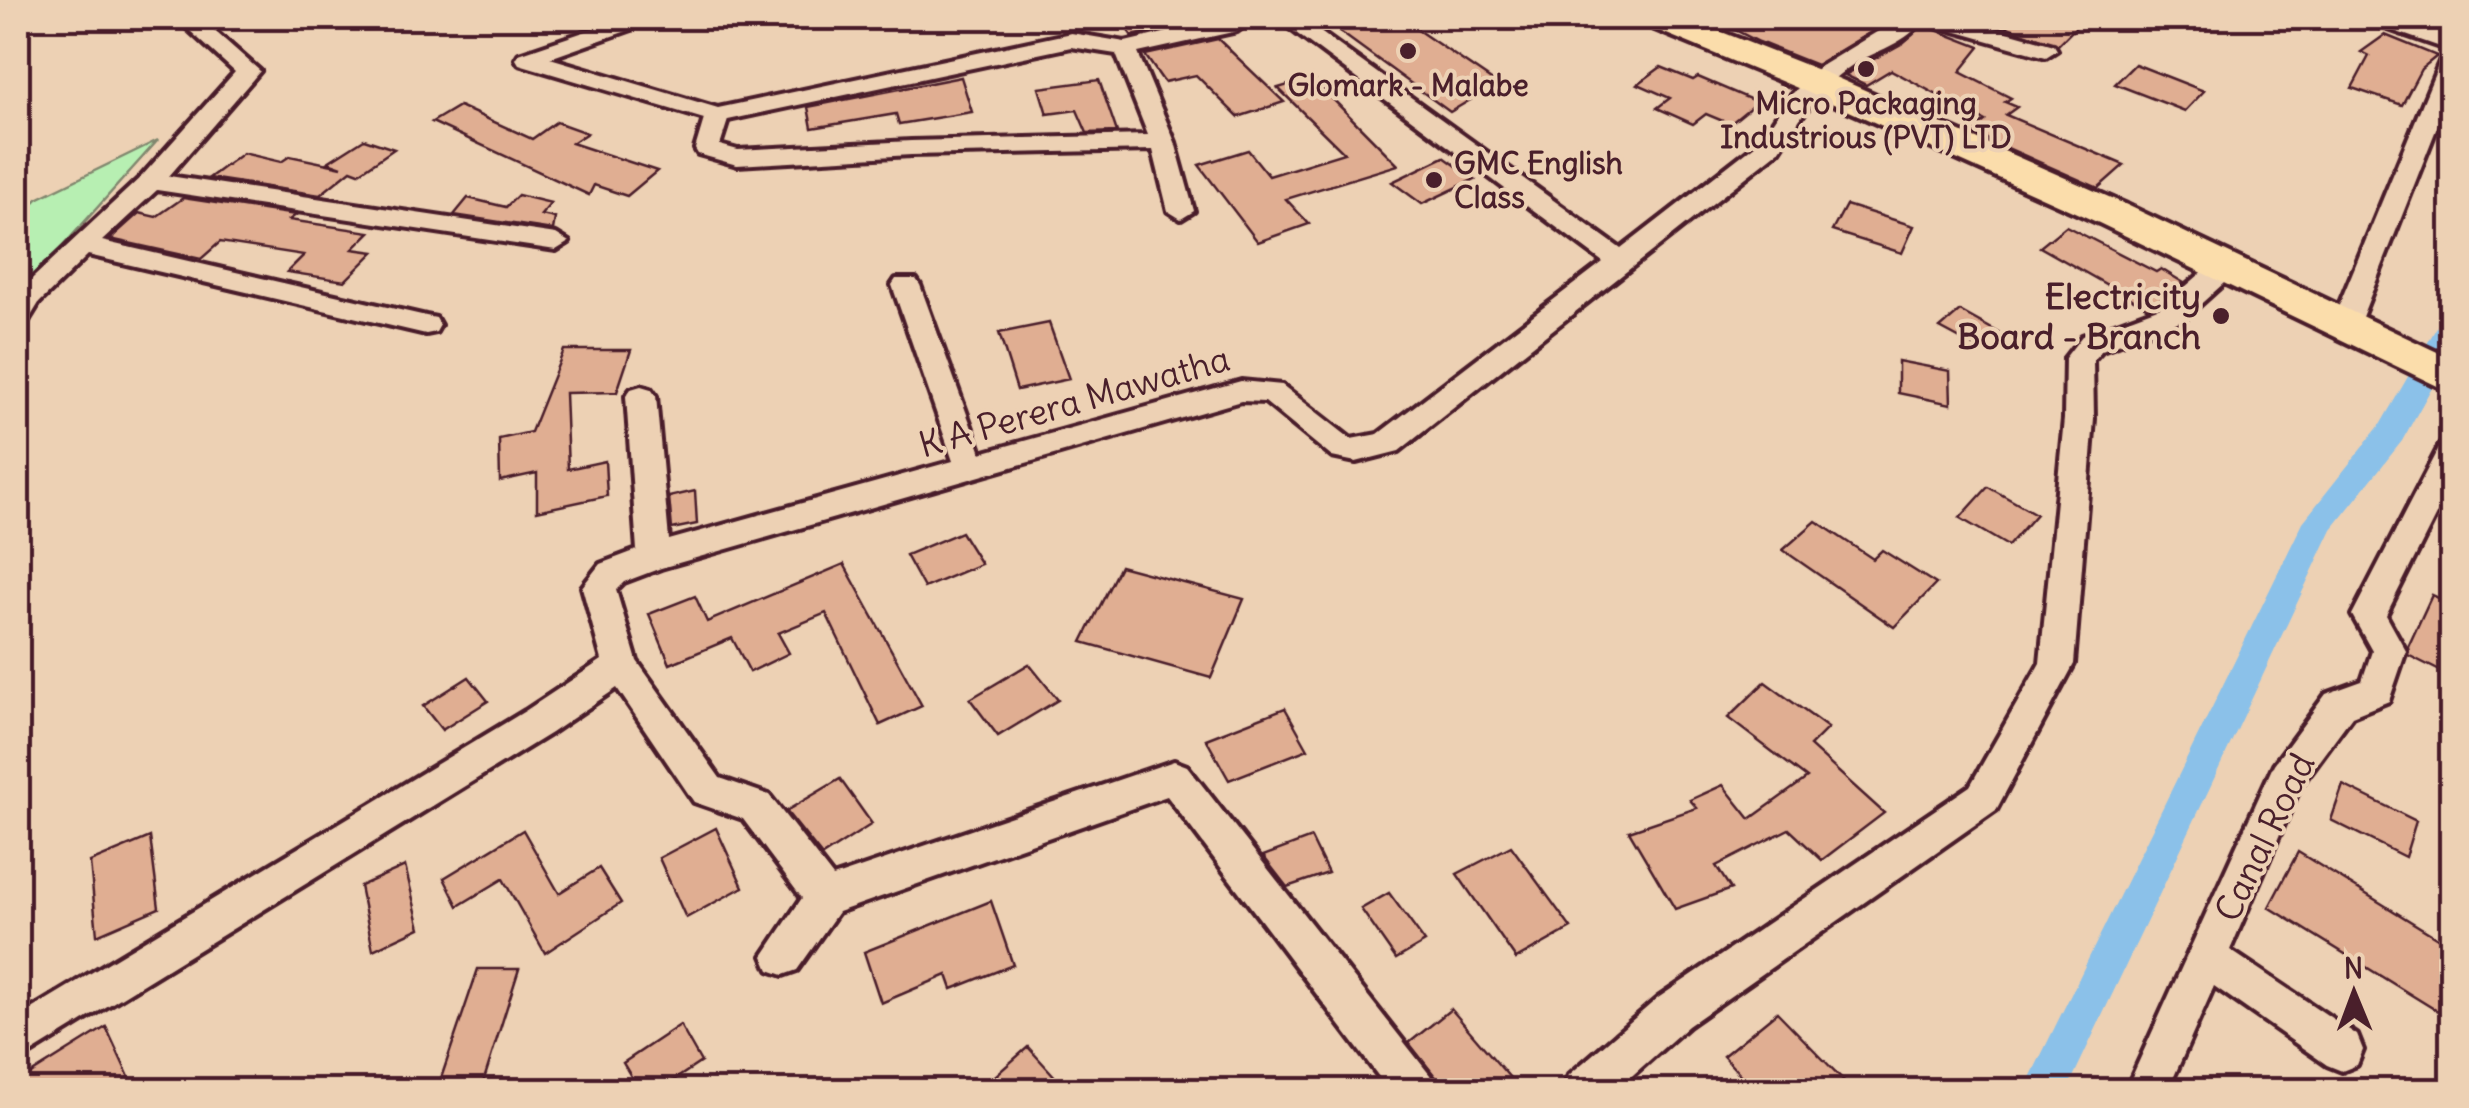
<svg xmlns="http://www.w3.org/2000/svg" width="2469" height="1108" font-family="Delius,sans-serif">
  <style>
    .green { fill: #b7efb2; stroke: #80876e; stroke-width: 2.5 }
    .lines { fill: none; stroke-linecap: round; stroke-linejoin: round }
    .canal { fill: #8bc1e9; fill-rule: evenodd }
    .building { fill: #e0ae92; stroke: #4a1f2b; stroke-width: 2.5 }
    .street-casing { stroke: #4a1f2b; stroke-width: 8 }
    .primary-casing { stroke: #4a1f2b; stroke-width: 8 }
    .street { fill: #edd1b4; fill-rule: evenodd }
    .primary { fill: #fbddab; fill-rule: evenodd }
    .poi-dot { fill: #4a1f2b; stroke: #edd1b4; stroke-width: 4 }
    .labels { text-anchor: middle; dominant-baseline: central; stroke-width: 8; stroke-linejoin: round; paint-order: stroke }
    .far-poi-label { font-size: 30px; font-weight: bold; fill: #4a1f2b; stroke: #edd1b4 }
    .poi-label { font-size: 35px; font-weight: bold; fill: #4a1f2b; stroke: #edd1b4; text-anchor: end }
    .street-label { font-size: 35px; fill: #4a1f2b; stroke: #edd1b4 }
  </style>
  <rect width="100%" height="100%" fill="#edd1b4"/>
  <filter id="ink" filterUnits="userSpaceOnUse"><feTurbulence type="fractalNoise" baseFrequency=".01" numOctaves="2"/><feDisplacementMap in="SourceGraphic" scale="20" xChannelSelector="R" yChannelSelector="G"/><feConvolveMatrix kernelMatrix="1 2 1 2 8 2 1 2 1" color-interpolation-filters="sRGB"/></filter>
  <g filter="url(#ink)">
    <!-- green -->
    <path class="green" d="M158,140l-140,156v-76l19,-21z"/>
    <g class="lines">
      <!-- canal -->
      <path class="canal" d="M2452,316v35l-50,90 -70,88 -265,561h-43l279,-568 77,-97 62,-107z"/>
    </g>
    <!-- building -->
    <g class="building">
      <path d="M1119,18h76l3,3 -66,15z"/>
      <path d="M1321,18h79l97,66 -47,28z"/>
      <path d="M1712,18h182l-78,47 -57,-23z"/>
      <path d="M1982,18h103l-27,27z"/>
      <path d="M1923,25l57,22 -20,25 51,26 -6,4 12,5 -11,8 118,50 -26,23 -127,-56 14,-11 -94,-51 -25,15 -21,-10 58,-32z"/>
      <path d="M2385,35l52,21 -16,13 -19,36 -50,-17 17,-32 -8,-4z"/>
      <path d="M1218,39l66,63 -46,15 -42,-42 -32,7 -19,-27z"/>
      <path d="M2135,64l69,27 -19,20 -70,-27z"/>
      <path d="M1661,67l32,13 5,-3 59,25 -27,22 -24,-10 -13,10 -36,-16 13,-10 -32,-14z"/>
      <path d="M961,77l11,35 -73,12 -3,-10 -84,14 -4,-21z"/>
      <path d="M1312,78l86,87 -112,34 23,25 -51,18 -59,-77 49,-15 21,26 75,-23 -66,-65z"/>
      <path d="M1099,80l18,52 -30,1 -10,-23 -30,4 -8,-26z"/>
      <path d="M459,106l73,33 24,-17 31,11 -15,10 85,28 -30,25 -33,-11 -5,10 -157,-73z"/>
      <path d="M364,139l30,10 -35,24 -8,-3 -31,25 -111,-17 34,-25 38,9 9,-6 52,11 -14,-5z"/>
      <path d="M1444,157l31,22 -53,25 -30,-22z"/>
      <path d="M518,195l33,8 -10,12 14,3 -2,12 -99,-15 14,-17 38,9z"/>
      <path d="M183,198l113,17 -7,5 81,12 -17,17 21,3 -29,29 -58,-9 17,-17 -84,-13 -19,17 -91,-20 29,-26 17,4z"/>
      <path d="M1846,205l68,21 -12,27 -70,-22z"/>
      <path d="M2066,226l90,46 5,-3 23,14 -36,25 -108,-61z"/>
      <path d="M1960,311l39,22 -20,16 -39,-21z"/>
      <path d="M1049,323l20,56 -52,11 -18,-57z"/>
      <path d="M564,350h67l-14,42 -52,1 3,76 37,-8 2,35 -70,15v-38l-37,8 -1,-42 32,-7z"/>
      <path d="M1898,361l52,10 1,33 -53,-11z"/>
      <path d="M1988,487l48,27 -28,32 -48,-28z"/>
      <path d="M695,491l2,33 -25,5 -3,-32z"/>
      <path d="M1816,521l57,38 9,-9 54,34 -42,43 -111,-77z"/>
      <path d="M961,532l20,32 -57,24 -18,-33z"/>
      <path d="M844,564l78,142 -42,19 -54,-112 -48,20 11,20 -39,19 -18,-34 -62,26 -21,-50 46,-18 12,26z"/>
      <path d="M1120,566l124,33 -33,79 -129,-36z"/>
      <path d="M2432,595l20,9v73l-44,-22v-8z"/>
      <path d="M1029,664l29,36 -60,36 -28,-37z"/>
      <path d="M469,677l19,24 -46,29 -19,-24z"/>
      <path d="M1765,682l63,46 -18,18 74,67 -62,47 -33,-31 -73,37 15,23 -56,20 -46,-78 68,-23 -7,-8 33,-15 27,34 57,-41 -79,-60z"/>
      <path d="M1285,708l23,41 -79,31 -23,-41z"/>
      <path d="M840,779l32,45 -50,32 -36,-45z"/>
      <path d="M2343,785l73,36 -11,36 -74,-37z"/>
      <path d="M716,828l27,59 -57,31 -27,-60z"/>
      <path d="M523,830l36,63 40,-25 22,35 -76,50 -42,-74 -45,27 -14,-28z"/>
      <path d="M150,837l9,71 -62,27 -7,-73z"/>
      <path d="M1311,838l17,35 -41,14 -24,-31z"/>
      <path d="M1511,846l60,82 -55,31 -59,-85z"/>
      <path d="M2298,852l154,95v73l-183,-113z"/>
      <path d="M405,866l15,62 -47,22 -13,-64z"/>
      <path d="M1389,893l36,49 -29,17 -35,-50z"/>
      <path d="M991,901l22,64 -61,24 -5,-14 -66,28 -17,-51z"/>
      <path d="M478,969h41l-37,117 -44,1z"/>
      <path d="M1451,1009l60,70 -14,11h-51l-37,-47z"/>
      <path d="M1777,1012l76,78h-99l-31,-34z"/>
      <path d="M680,1025l21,37 -42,28h-20l-16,-27z"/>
      <path d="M106,1027l29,63h-117v-8z"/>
      <path d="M1028,1047l39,43h-88z"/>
    </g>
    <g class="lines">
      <defs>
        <g id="street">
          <path d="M176,18h24l60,53 -91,105 387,58 13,8 -13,8 -399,-60 -55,51 324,75 10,2 4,7 -4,7 -10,2 -338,-79 -49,48 -11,18 -10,2 1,-32 123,-115 93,-104z"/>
          <path d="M625,18l10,6 -3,5 -82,29 168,50 353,-75 54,9 103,-24h26l-17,13 -99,22 37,89 19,69 -13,8 -13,-8 -15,-61 -242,5 -174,10 -39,-11 -3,-5 9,-30 -185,-55 -3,-5 3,-5zM1071,47l45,7 32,81 -237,6 -173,9 -18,-5 8,-25z"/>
          <path d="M1276,18h25l320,231 139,-108 30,-45 29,-29 81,-49h22c-9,24 -51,34 -71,48 -34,22 -51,53 -72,85l-380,300 -43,11 -24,-5 -67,-55 -24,-1 -580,167 -37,14 -8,8 21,71 83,117 49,17 64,82 341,-116 13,5 243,309 6,15h-47l-222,-294 -329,116 -41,58 -14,5 -14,-5 -6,-14 39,-58 -59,-79 -49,-17 -77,-114 -66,45 -533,328v-44l507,-306 77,-51 -20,-73 18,-23 37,-14 -11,-154 5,-7 10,-3 10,3 5,7 13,144 284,-79 -61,-176 4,-6h20l4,6 61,168 260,-72 41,4 69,54 27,-5 225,-172z"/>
          <path d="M1923,18h34l97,27 3,5 -11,7 -120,-34z"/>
          <path d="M2368,18h31l53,18v15l-81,-28z"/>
          <path d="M2452,52v37l-94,238 -4,7h-20l-4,-7 111,-268z"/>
          <path d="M2224,259l10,3 3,6 -3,6 -51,46 -81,30 -9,10 1,59 -20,245 -78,146 -308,216 -72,64h-53l6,-15 89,-77 312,-212 70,-123 24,-244 1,-61 17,-22 81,-30 51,-44z"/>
          <path d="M2452,440v43l-66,132 20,36 -17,50 -37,15 -51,69 -71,165 127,85 6,15 -6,15 -15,6 -15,-6 -113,-79 -46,104h-42l148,-326 52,-70 36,-13 10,-30 -20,-36 89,-172z"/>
        </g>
        <path id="primary" d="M1640,18h46l140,55 301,132 325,154v34l-353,-170 -299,-134 -155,-64z"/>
      </defs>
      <!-- street casing -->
      <use href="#street" class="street-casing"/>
      <!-- primary casing -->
      <use href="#primary" class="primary-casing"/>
      <!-- street -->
      <use href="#street" class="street"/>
      <!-- primary -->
      <use href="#primary" class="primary"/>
    </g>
  </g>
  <!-- markers -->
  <g class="poi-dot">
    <circle cx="1408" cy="51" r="10"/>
    <circle cx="1866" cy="69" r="10"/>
    <circle cx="1434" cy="180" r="10"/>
    <circle cx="2221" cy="316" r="10"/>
  </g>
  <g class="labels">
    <!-- far-poi labels -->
    <g class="far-poi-label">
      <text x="1408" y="85">Glomark - Malabe</text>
      <text x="1866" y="103">Micro Packaging<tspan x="1866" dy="34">Industrious (PVT) LTD</tspan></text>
      <text x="1454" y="163" text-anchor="start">GMC English<tspan x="1454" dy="34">Class</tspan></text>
    </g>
    <!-- poi labels -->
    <g class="poi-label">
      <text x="2201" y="296">Electricity<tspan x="2201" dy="40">Board - Branch</tspan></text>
    </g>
    <!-- street labels -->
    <g class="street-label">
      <text transform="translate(1074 401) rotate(-16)">K A Perera Mawatha</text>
      <text transform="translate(2264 837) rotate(-64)">Canal Road</text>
    </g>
  </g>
  <!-- margin -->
  <rect width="2469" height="1108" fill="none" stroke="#edd1b4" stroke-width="60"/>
  <rect x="30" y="30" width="2409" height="1048" fill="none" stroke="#4a1f2b" stroke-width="4" filter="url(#ink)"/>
  <!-- north arrow -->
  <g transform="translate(2354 993) rotate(359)" stroke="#edd1b4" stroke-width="8" paint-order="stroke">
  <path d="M0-8L18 38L0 25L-18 38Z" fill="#4a1f2b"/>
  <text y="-15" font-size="28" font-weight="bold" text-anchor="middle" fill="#4a1f2b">N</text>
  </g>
</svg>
